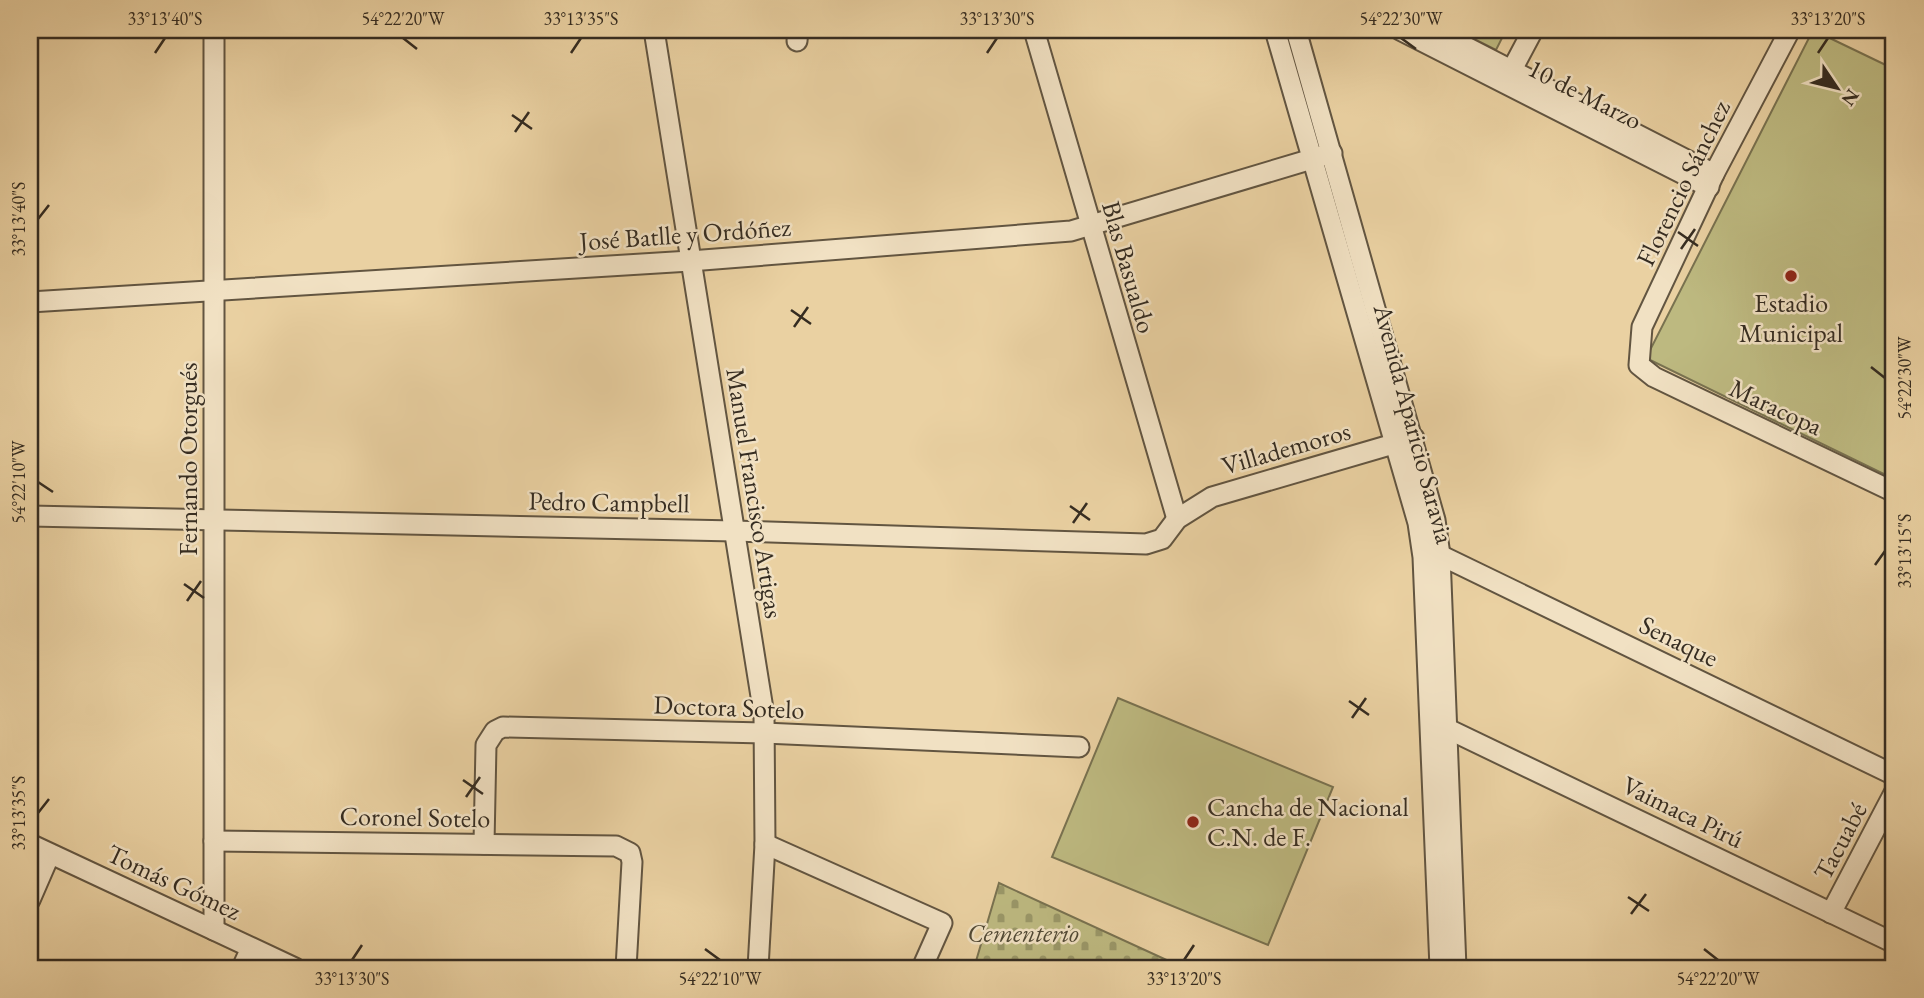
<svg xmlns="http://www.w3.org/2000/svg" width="1924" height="998" font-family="'EB Garamond',serif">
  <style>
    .cemetery { fill: url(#cemetery-stones); stroke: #797250; stroke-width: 2 }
    .pitch { fill: #bdb980; stroke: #797250; stroke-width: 2 }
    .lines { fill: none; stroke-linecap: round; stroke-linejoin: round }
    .minor-casing { stroke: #625541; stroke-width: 23 }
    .minor { stroke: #f1e1c3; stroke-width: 19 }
    .ticks { fill: none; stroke: #352c21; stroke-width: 2.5 }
    .poi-dot { fill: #8f2418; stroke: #f1e1c3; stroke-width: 2.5 }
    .labels { text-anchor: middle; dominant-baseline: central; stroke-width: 5; stroke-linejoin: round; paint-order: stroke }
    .street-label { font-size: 26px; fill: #352c21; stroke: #f1e1c3 }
    .poi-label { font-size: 26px; fill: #352c21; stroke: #f1e1c3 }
    .park-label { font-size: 26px; font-style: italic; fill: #504834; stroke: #f1e1c3 }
    .neatline { fill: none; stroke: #352c21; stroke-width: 2.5 }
    .ticks-label { font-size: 18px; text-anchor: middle; fill: #352c21 }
  </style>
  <defs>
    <pattern id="cemetery-stones" width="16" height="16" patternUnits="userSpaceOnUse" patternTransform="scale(1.75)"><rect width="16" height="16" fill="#bdb980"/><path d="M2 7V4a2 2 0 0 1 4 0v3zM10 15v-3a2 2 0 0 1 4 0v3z" fill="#9a9768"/></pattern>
  </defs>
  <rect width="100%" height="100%" fill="#ead1a2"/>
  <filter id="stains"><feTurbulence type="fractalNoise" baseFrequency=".00286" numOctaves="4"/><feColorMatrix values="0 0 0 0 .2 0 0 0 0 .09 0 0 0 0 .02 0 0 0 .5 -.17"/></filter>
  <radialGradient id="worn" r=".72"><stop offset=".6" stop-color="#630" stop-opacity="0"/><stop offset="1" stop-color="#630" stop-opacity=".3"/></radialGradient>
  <!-- cemetery -->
  <path class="cemetery" d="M999,883l185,85h-210z"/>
  <!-- pitch -->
  <g class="pitch">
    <path d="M1456,30h50l-10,20z"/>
    <path d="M1813,30l81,39v410l-248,-121z"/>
    <path d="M1118,698l215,89 -65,158 -216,-88z"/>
  </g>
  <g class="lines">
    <defs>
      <g id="minor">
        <path d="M654,30l110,685 1,129 -7,124"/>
        <path d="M1034,30l143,489"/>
        <path d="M1275,30l143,493 5,34 17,411"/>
        <path d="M1296,30l139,490 5,35 16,413"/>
        <path d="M1400,30l309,157"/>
        <path d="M1433,30l281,144"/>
        <path d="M1790,30l-76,144 -72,153 -3,38 15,12 240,115"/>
        <path d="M797,41l1,-11"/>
        <path d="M1507,79l26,-49"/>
        <path d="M30,302l660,-41 381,-30 261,-78"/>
        <path d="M30,516l705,15 411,13 16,-5 15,-20 35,-22 202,-59"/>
        <path d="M1440,555l454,220"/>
        <path d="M1448,729l446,214"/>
        <path d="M214,841l402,5 14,7 2,9 -6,106"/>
        <path d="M30,844l265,124"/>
        <path d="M484,844l2,-99 9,-14 8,-4 261,6 315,14"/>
        <path d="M765,844l177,79 -20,45"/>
        <path d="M30,900l20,-46"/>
        <path d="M1831,913l63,-120"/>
        <path d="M214,930v-900"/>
        <path d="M242,968l9,-20"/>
      </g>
    </defs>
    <!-- minor casing -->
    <use href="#minor" class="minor-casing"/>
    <!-- minor -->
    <use href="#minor" class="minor"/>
  </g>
  <!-- ticks -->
  <path class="ticks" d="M403,38l14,11M1401,38l15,11M155,53l10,-15M571,53l10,-15M987,53l10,-15M1818,53l10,-15M512,115l20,14M515,132l14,-20M38,219l11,-14M1678,232l20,14M1681,249l14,-20M791,310l20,14M794,327l14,-20M1871,367l14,11M38,482l15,10M1070,506l20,14M1073,523l14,-20M1875,565l10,-14M184,584l20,14M187,601l14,-20M1349,701l20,14M1352,718l14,-20M463,780l20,14M466,797l14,-20M38,813l11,-14M1628,897l21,14M1631,914l15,-20M705,949l15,11M1704,949l14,11M352,960l10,-15M1184,960l10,-15"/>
  <!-- markers -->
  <g class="poi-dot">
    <circle cx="1791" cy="276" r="7"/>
    <circle cx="1193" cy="822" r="7"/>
  </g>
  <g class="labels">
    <!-- street labels -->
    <g class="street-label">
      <text transform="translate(1585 94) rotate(27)">10 de Marzo</text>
      <text transform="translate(1683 183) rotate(-64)">Florencio Sánchez</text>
      <text transform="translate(685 234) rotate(-4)">José Batlle y Ordóñez</text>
      <text transform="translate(1129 267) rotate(74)">Blas Basualdo</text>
      <text transform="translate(1776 407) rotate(25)">Maracopa</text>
      <text transform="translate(1414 424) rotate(75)">Avenida Aparicio Saravia</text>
      <text transform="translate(1286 448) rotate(-16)">Villademoros</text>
      <text transform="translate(188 459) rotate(-90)">Fernando Otorgués</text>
      <text transform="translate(755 493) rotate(81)">Manuel Francisco Artigas</text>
      <text transform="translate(609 502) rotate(1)">Pedro Campbell</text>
      <text transform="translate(1679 641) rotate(26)">Senaque</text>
      <text transform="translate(729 707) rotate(2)">Doctora Sotelo</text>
      <text transform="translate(1683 812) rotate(26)">Vaimaca Pirú</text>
      <text transform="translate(415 817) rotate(1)">Coronel Sotelo</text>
      <text transform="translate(1840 841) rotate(-62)">Tacuabé</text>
      <text transform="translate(174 882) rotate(25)">Tomás Gómez</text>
    </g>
    <!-- poi labels -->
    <g class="poi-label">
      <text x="1791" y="303">Estadio<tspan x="1791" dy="30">Municipal</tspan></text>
      <text x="1207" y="807" text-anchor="start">Cancha de Nacional<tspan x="1207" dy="30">C.N. de F.</tspan></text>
    </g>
    <!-- park labels -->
    <g class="park-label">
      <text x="1023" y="933">Cementerio</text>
    </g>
  </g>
  <!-- margin -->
  <rect width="1924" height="998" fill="none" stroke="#ead1a2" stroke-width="77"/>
  <!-- north arrow -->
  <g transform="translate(1837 88) rotate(125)" stroke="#f1e1c3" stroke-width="5" paint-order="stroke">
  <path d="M0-5L12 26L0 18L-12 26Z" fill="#352c21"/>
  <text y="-10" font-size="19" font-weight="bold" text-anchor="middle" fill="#352c21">N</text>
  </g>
  <rect x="38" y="38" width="1847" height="922" class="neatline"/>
  <g class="ticks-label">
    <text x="165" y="25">33°13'40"S</text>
    <text x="403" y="25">54°22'20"W</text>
    <text x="581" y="25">33°13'35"S</text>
    <text x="997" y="25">33°13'30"S</text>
    <text x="1401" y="25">54°22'30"W</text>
    <text x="1828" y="25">33°13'20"S</text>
    <text transform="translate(19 219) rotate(-90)" y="6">33°13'40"S</text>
    <text transform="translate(1905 378) rotate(-90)" y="6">54°22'30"W</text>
    <text transform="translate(19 482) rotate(-90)" y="6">54°22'10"W</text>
    <text transform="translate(1905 551) rotate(-90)" y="6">33°13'15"S</text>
    <text transform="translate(19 813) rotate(-90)" y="6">33°13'35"S</text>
    <text x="352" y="985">33°13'30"S</text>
    <text x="720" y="985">54°22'10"W</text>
    <text x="1184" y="985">33°13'20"S</text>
    <text x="1718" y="985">54°22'20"W</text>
  </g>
  <rect width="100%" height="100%" filter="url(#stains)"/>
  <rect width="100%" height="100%" fill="url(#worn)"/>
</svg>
